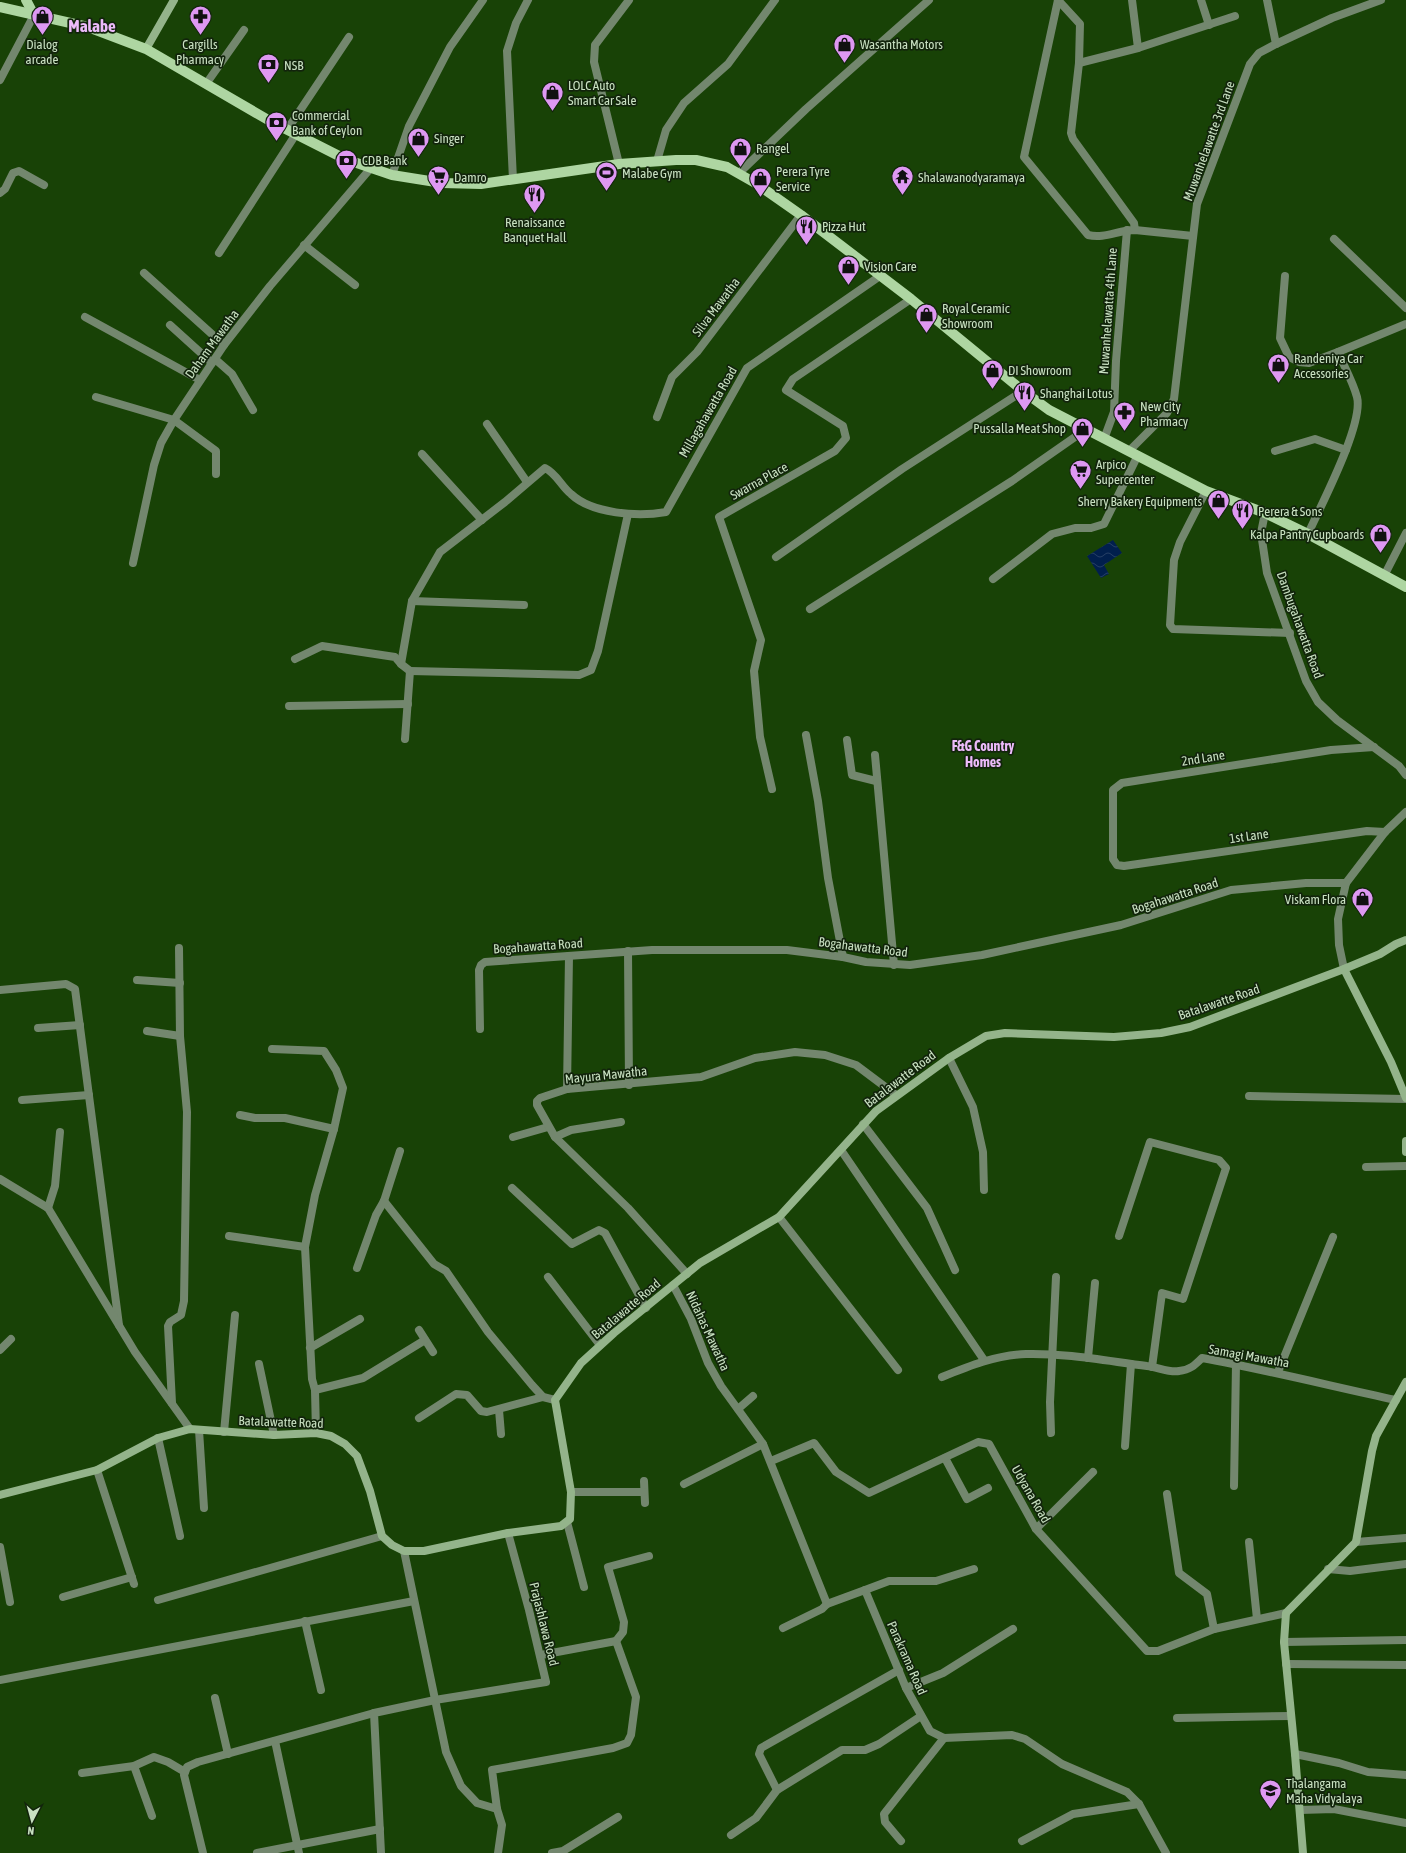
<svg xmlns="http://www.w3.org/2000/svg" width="1406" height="1853" font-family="'Asap Condensed',sans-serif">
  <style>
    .water { fill: url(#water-waves) }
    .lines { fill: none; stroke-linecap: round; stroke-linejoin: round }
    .street { stroke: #73876e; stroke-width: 8 }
    .secondary { stroke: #94b48b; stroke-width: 8 }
    .primary { stroke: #aed6a2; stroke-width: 10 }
    .labels { text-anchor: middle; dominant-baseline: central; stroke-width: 3.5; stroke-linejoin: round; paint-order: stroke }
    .poi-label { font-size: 13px; fill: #c9e1c2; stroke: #12240c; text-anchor: start }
    .street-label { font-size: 13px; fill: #c9e1c2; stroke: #12240c }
    .neighbourhood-label { font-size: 14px; font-weight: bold; fill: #ecbbfa; stroke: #12240c }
    .district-label { font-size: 17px; font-weight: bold; fill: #ecbbfa; stroke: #12240c }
  </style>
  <defs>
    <pattern id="water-waves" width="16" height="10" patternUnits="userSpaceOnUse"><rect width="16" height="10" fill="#011f4d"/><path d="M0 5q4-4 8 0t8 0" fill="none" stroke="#253f65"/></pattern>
  </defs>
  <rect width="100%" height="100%" fill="#184206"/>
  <!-- water -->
  <path class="water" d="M1113,540l9,13 -18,12 5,9 -8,4 -14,-22z"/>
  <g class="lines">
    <!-- street -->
    <g class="street">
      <path d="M1058,0l-34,157 64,78c17,4 30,-5 47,-5l58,6"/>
      <path d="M1058,0l22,24 -1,39 -8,70 2,6 61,84 1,7"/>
      <path d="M1132,0l6,48"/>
      <path d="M1201,0l8,25"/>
      <path d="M1267,0l9,44"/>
      <path d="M1079,63l59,-15 97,-32"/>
      <path d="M0,80l34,-65"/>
      <path d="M206,84l38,-54"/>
      <path d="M287,130l62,-93"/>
      <path d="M657,161l9,-31 18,-27 44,-39 47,-64"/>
      <path d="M619,164l-25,-102 1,-17 34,-45"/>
      <path d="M739,173l67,-64 123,-109"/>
      <path d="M392,175l17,-49 41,-79 33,-47"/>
      <path d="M513,180l-6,-129 9,-28 12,-23"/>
      <path d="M0,193l5,-4 8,-16 6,-2 25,14"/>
      <path d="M1334,239l72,69"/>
      <path d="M304,245l51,40"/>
      <path d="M219,253l77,-119"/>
      <path d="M144,273l80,72"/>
      <path d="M1285,276l-5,62 9,19 10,5 10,1 29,-11"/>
      <path d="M85,317l115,63"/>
      <path d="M170,325l42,38"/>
      <path d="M215,359l17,15 21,36"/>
      <path d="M96,397l78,23 42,31v23"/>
      <path d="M657,417l15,-40 25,-25 104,-137"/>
      <path d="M487,424l40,58"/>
      <path d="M1104,439l10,-27 2,-51 11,-131"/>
      <path d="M1129,451l38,-38 7,-14 23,-195 53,-140 9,-11 17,-9 56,-26 49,-18"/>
      <path d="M1275,451l40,-12 31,11"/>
      <path d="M422,454l60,66"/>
      <path d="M1206,491l-26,51 -6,18 -4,65 3,4 117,4"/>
      <path d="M1265,513l-4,20 6,40 39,108 12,21 19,18 62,46 7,9"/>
      <path d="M1308,534c12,-27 56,-110 49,-137 -4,-15 -13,-31 -19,-45l68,-28"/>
      <path d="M776,557l126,-88 121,-78"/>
      <path d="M133,563l21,-98 7,-22 13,-23 50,-75 46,-59 100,-117"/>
      <path d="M1384,576l22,-43"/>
      <path d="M993,579l59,-45 23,-6h16l13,-4 34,-69"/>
      <path d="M412,601l112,4"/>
      <path d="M810,609l202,-128 73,-51"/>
      <path d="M295,659l27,-13 73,11 6,7"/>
      <path d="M410,671l169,4 12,-5 7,-19 30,-137"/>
      <path d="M289,706l119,-2"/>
      <path d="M806,735l12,66 10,77 15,79"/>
      <path d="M405,739l5,-68 -9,-7 11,-63 28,-49 65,-50 40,-34c12,6 16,18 26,26 21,20 67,23 95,18l81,-144 133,-92"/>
      <path d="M847,740l5,35 24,6"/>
      <path d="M1374,747l-43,3 -209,33 -9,7v69l4,6 7,1 243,-35 18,1"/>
      <path d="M875,755l19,210"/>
      <path d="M772,789l-12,-52 -6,-66 7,-31 -42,-123 116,-66 11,-13 -3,-12 -57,-36 7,-11 118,-80"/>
      <path d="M628,951l1,134"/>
      <path d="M1344,969l-5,-24 -1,-26 8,-36 39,-51 21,-20"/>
      <path d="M137,980l43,3"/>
      <path d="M0,990l66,-6 9,5 44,336"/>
      <path d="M38,1028l42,-3"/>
      <path d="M480,1029l-1,-59 2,-5 4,-3 167,-12h135l56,7 23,5 44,3 72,-10 139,-30 110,-35 75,-7h40"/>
      <path d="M147,1031l33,5"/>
      <path d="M272,1049l52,2 12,19 7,18 -9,41 -19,66 -10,52 7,132 3,11 1,43"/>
      <path d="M949,1058l24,49 10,45 1,38"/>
      <path d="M567,1089l2,-133"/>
      <path d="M1249,1096l157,3"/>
      <path d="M22,1100l67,-5"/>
      <path d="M240,1115l15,3h30l49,11"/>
      <path d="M863,1124l64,84 28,62"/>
      <path d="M513,1137l35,-10"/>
      <path d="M555,1137l16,-7 50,-8"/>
      <path d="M841,1150l143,210"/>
      <path d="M1366,1167l40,-1"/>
      <path d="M0,1179l48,29 87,144 55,77"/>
      <path d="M512,1188l60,56 27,-14 6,3 41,75"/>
      <path d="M384,1201l50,63 12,7 42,61 44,53 11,12 12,3"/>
      <path d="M48,1208l7,-22 5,-54"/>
      <path d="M779,1217l119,153"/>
      <path d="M229,1236l76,11"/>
      <path d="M1119,1236l31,-94 69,18 7,8 -43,131 -21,-6 -10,74"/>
      <path d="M357,1268l19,-53 8,-14 16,-50"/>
      <path d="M687,1274l-59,-66 -73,-71 -18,-32v-4l3,-3 27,-9 134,-12 54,-19 40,-6 30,3 31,10 40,30"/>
      <path d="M548,1277l52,68"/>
      <path d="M673,1285l18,34 17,44 13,23 42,58 64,160 38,-14 41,98 24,43 14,7 68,-3 13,4 37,25 65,28 12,12 27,49"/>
      <path d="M419,1330l14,22"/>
      <path d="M310,1348l50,-29"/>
      <path d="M0,1350l11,-11"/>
      <path d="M1088,1358l7,-75"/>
      <path d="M259,1364l15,71"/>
      <path d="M1278,1372l55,-135"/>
      <path d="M942,1377c27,-11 54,-22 84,-23 40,-1 81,7 121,12 10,1 23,7 32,5 11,-1 16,-6 23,-13 65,12 129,28 194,42"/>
      <path d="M315,1390l48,-12 62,-38"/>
      <path d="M172,1403l-4,-77 2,-4 11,-7 3,-14 3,-189 -7,-76 -1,-88"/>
      <path d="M738,1409l15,-13"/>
      <path d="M499,1410l2,24"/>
      <path d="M419,1418l37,-24 11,1 14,16 6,1 56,-15"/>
      <path d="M199,1430l5,78"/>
      <path d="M224,1432l11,-117"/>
      <path d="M1051,1433l-1,-31 6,-125"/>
      <path d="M158,1438l22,98"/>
      <path d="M1125,1446l6,-82"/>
      <path d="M945,1458l22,41 21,-11"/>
      <path d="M771,1461l43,-18 22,29 33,21 109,-51 11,2 47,85 111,122h11l56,-22 72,-16"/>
      <path d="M97,1470l37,114"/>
      <path d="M644,1481l1,22"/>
      <path d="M684,1484l79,-40"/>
      <path d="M1234,1486l2,-122"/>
      <path d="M571,1492h73"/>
      <path d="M1167,1494l12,79 28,21 7,35"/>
      <path d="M567,1522l17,65"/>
      <path d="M1036,1529l57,-57"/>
      <path d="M1249,1542l8,77"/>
      <path d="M1356,1542l50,-4"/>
      <path d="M0,1547l10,55"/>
      <path d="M404,1551l42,201 15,34 16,17 20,6"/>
      <path d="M1328,1569l22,2 56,-7"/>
      <path d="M865,1590l24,-9h47l38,-12"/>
      <path d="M63,1597l69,-20"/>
      <path d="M158,1600l224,-64"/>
      <path d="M305,1621l16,69"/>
      <path d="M783,1628l39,-19 5,-5"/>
      <path d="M616,1641l7,-9 1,-10 -16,-55 41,-11"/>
      <path d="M1284,1642l122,-2"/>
      <path d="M1286,1664l120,1"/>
      <path d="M0,1680l414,-79"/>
      <path d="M906,1688l37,-15 70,-44"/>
      <path d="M215,1698l13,56"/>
      <path d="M1177,1718l114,-2"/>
      <path d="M275,1741l24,112"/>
      <path d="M1295,1754l44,9 29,9 38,3"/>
      <path d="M134,1766l18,50"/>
      <path d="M82,1773l52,-7 20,-9 14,5 17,10"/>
      <path d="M777,1790l-18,-36 2,-6 138,-78"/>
      <path d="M1300,1810l34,-1 72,14"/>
      <path d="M731,1835l25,-17 21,-28 65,-40h23l14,-6 42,-28"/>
      <path d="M901,1841l-16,-19 -1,-8 60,-76"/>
      <path d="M1022,1841l51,-27 66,-10"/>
      <path d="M203,1853l-19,-78 3,-8 11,-5 176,-49"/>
      <path d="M257,1853l123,-24"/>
      <path d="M381,1853l-7,-140 61,-13 111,-18 -17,-72 -21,-77"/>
      <path d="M498,1853l4,-28 -5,-16 -5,-39 121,-22 14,-5 4,-8 5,-38 -20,-56 -75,14"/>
      <path d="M552,1853l11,-2 55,-34"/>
    </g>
    <!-- secondary -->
    <g class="secondary">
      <path d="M146,49l28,-49"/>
      <path d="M1344,969l47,93 15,36"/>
      <path d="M1406,1141v11"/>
      <path d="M0,1495l97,-25 61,-32 32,-9 84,6 42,-2 15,3 14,8 12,12 13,35 12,45 10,9 12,6h20l84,-18 53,-7 9,-7 1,-27 -16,-92 26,-37 33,-30 86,-70 79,-46 97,-106 73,-53 37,-22 19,-3 109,4 47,-4 29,-6 154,-58 36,-15 16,-10 10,-4"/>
      <path d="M1303,1853l-8,-99 -11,-112 2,-29 70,-71 16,-91 4,-15 30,-54"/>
    </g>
    <!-- primary -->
    <g class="primary">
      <path d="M26,0l8,15"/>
      <path d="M0,7l88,20 58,22 124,72 75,38 47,16 50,8 39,1 138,-20 57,-4h20l31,7 30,17 44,31 110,84 112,92 26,19 157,81 59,22 43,21 98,53"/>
    </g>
  </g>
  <!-- icons -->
  <defs>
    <symbol id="shop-pin" viewBox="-11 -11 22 30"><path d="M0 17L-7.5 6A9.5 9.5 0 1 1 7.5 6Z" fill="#de98f2" stroke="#12240c"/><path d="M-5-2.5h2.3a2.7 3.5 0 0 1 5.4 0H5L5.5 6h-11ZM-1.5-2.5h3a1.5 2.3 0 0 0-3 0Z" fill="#111"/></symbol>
    <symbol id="pharmacy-pin" viewBox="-11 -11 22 30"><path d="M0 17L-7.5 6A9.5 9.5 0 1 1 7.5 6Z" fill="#de98f2" stroke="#12240c"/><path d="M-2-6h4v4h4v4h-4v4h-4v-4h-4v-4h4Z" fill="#111"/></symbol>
    <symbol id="bank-pin" viewBox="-11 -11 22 30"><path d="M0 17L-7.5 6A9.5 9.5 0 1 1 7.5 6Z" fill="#de98f2" stroke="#12240c"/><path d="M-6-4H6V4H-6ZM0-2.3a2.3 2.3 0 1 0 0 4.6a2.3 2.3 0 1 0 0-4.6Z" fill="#111"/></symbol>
    <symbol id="stadium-pin" viewBox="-11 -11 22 30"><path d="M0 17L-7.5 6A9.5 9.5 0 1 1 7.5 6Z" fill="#de98f2" stroke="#12240c"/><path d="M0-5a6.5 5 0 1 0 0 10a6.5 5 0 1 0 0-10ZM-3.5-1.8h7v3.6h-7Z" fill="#111"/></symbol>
    <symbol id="supermarket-pin" viewBox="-11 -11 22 30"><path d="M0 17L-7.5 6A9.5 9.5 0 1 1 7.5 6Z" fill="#de98f2" stroke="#12240c"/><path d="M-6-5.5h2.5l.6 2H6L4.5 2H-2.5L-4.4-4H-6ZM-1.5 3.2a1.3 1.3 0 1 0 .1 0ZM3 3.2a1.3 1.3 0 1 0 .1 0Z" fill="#111"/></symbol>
    <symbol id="temple-pin" viewBox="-11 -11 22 30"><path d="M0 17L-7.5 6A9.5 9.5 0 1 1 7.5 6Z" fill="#de98f2" stroke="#12240c"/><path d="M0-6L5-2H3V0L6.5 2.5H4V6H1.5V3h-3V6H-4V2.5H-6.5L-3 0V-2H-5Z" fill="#111"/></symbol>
    <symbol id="restaurant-pin" viewBox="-11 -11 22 30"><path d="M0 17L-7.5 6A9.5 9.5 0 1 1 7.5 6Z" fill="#de98f2" stroke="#12240c"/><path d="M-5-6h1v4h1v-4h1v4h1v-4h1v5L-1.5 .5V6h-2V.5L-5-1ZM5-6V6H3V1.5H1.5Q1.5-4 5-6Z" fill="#111"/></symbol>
    <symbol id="school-pin" viewBox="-11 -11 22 30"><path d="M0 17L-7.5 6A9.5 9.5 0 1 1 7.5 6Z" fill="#de98f2" stroke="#12240c"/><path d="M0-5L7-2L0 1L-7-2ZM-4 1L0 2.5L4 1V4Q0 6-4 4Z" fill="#111"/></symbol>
  </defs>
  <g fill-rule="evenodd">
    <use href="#shop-pin" x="30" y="4" width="25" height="34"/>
    <use href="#pharmacy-pin" x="188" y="4" width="25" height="34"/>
    <use href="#shop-pin" x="832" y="32" width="25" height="34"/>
    <use href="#bank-pin" x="256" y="52" width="25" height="34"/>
    <use href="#shop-pin" x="540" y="80" width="25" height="34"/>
    <use href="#bank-pin" x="264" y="110" width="25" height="34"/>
    <use href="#shop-pin" x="406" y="126" width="25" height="34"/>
    <use href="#shop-pin" x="728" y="136" width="25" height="34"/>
    <use href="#bank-pin" x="334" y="148" width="25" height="34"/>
    <use href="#stadium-pin" x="594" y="160" width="25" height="34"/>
    <use href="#supermarket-pin" x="426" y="164" width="25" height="34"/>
    <use href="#temple-pin" x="890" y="164" width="25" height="34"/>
    <use href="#shop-pin" x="748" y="166" width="25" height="34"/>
    <use href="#restaurant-pin" x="522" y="182" width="25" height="34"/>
    <use href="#restaurant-pin" x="794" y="214" width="25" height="34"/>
    <use href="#shop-pin" x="836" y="254" width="25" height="34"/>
    <use href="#shop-pin" x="914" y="302" width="25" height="34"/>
    <use href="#shop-pin" x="1266" y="352" width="25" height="34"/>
    <use href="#shop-pin" x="980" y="358" width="25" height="34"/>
    <use href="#restaurant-pin" x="1012" y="380" width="25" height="34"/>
    <use href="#pharmacy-pin" x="1112" y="400" width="25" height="34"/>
    <use href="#shop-pin" x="1070" y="416" width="25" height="34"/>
    <use href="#supermarket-pin" x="1068" y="458" width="25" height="34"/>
    <use href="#shop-pin" x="1206" y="488" width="25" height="34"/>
    <use href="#restaurant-pin" x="1230" y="498" width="25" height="34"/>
    <use href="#shop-pin" x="1368" y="522" width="25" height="34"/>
    <use href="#shop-pin" x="1350" y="886" width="25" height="34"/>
    <use href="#school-pin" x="1258" y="1778" width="25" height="34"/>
  </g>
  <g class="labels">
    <!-- poi labels -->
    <g class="poi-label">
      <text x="42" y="44" text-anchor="middle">Dialog<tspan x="42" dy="15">arcade</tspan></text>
      <text x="200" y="44" text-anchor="middle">Cargills<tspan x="200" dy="15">Pharmacy</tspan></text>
      <text x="860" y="44">Wasantha Motors</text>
      <text x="284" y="65">NSB</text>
      <text x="568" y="85">LOLC Auto<tspan x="568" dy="15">Smart Car Sale</tspan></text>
      <text x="292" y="115">Commercial<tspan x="292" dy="15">Bank of Ceylon</tspan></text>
      <text x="434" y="138">Singer</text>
      <text x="756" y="148">Rangel</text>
      <text x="362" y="160">CDB Bank</text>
      <text x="776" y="171">Perera Tyre<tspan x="776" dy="15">Service</tspan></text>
      <text x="622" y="173">Malabe Gym</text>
      <text x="454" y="177">Damro</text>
      <text x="918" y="177">Shalawanodyaramaya</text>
      <text x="535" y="222" text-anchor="middle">Renaissance<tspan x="535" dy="15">Banquet Hall</tspan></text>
      <text x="822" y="226">Pizza Hut</text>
      <text x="864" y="266">Vision Care</text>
      <text x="942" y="308">Royal Ceramic<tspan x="942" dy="15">Showroom</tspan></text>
      <text x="1294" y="358">Randeniya Car<tspan x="1294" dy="15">Accessories</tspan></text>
      <text x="1008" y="370">DI Showroom</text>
      <text x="1040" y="393">Shanghai Lotus</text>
      <text x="1140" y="406">New City<tspan x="1140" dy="15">Pharmacy</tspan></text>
      <text x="1066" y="428" text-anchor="end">Pussalla Meat Shop</text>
      <text x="1096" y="464">Arpico<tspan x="1096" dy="15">Supercenter</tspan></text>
      <text x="1202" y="501" text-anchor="end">Sherry Bakery Equipments</text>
      <text x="1258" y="511">Perera &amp; Sons</text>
      <text x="1364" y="534" text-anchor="end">Kalpa Pantry Cupboards</text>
      <text x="1346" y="899" text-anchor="end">Viskam Flora</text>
      <text x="1286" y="1783">Thalangama<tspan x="1286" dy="15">Maha Vidyalaya</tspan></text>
    </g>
    <!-- street labels -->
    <g class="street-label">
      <text transform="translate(1209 141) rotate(-70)">Muwanhelawatte 3rd Lane</text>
      <text transform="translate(716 307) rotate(-53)">Silva Mawatha</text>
      <text transform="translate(1108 311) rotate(-86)">Muwanhelawatta 4th Lane</text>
      <text transform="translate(212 344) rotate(-54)">Daham Mawatha</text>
      <text transform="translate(708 412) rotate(-60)">Millagahawatta Road</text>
      <text transform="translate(759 481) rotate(-29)">Swarna Place</text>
      <text transform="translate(1300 625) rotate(70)">Dambugahawatta Road</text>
      <text transform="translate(1203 758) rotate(-9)">2nd Lane</text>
      <text transform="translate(1249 836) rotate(-8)">1st Lane</text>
      <text transform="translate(1175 896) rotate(-18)">Bogahawatta Road</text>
      <text transform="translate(538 946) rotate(-4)">Bogahawatta Road</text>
      <text transform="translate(863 947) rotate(7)">Bogahawatta Road</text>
      <text transform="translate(1219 1002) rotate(-19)">Batalawatte Road</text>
      <text transform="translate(606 1075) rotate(-6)">Mayura Mawatha</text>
      <text transform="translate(900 1079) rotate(-37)">Batalawatte Road</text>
      <text transform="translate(626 1309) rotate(-40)">Batalawatte Road</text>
      <text transform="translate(708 1331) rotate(65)">Nidahas Mawatha</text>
      <text transform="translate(1249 1356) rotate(10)">Samagi Mawatha</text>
      <text transform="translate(281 1422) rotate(2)">Batalawatte Road</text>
      <text transform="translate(1031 1494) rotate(60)">Udyana Road</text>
      <text transform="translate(544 1624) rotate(76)">Prajashlawa Road</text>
      <text transform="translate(907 1658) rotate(66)">Parakrama Road</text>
    </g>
    <!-- neighbourhood labels -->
    <g class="neighbourhood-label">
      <text x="983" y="746">F&amp;G Country<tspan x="983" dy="16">Homes</tspan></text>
    </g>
    <!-- district labels -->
    <g class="district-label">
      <text x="92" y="26">Malabe</text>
    </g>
  </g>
  <!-- north arrow -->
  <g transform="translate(32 1821) rotate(186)" stroke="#12240c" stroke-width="3" paint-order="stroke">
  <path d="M0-3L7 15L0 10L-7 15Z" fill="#c9e1c2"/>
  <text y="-6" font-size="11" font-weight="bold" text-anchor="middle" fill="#c9e1c2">N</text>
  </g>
</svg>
